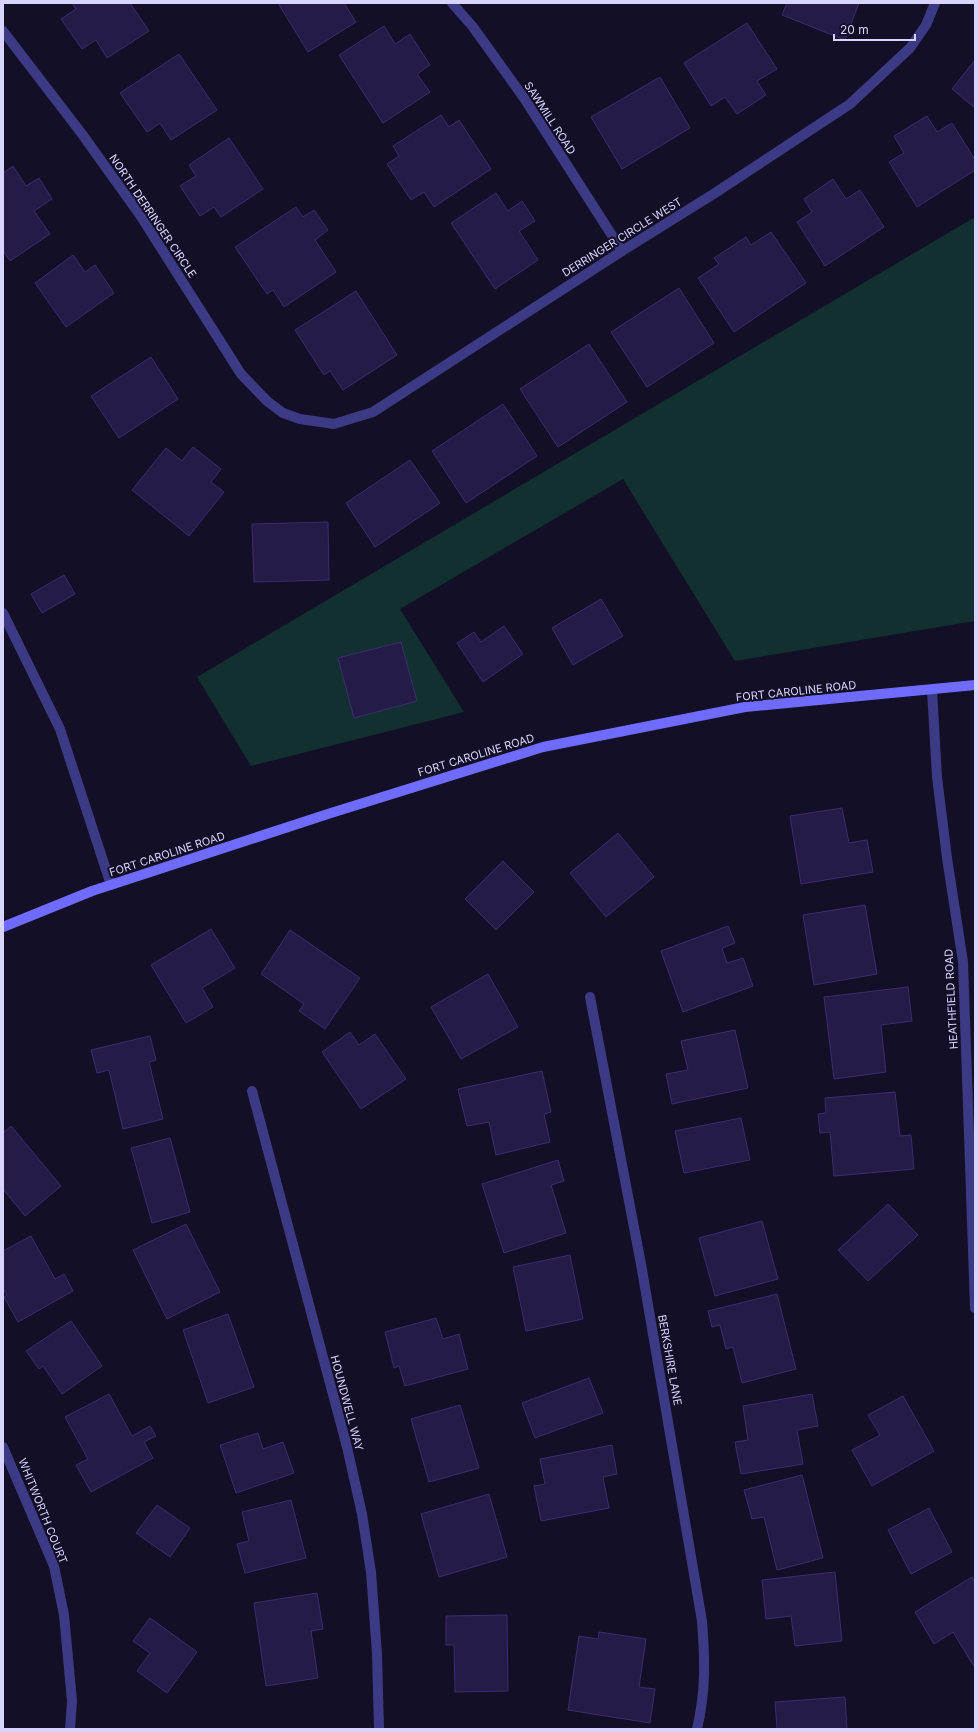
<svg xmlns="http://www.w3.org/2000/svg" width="978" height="1732" font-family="Inter,sans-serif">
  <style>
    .green { fill: #12302f }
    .building { fill: #241b47; stroke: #3b2d73 }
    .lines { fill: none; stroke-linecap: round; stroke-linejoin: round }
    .lane { stroke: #3d3a85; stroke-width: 10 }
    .street { stroke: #3d3a85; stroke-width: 10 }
    .secondary { stroke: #6f6bff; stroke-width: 10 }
    .labels { text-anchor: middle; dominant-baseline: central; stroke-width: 4; stroke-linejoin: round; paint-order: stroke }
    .street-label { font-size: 11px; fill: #d9d4ff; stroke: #130f26 }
  </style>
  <rect width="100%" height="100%" fill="#130f26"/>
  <!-- green -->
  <path class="green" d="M975,217v404l-240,40 -112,-182 -223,130 64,103 -213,54 -54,-89z"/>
  <!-- building -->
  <g class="building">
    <path d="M72,3h58l19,28 -42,27 -11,-18 -14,9 -21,-30 15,-10z"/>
    <path d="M278,3h66l12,19 -48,30z"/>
    <path d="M787,3h72l-14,37 -63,-25z"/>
    <path d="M747,23l30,46 -20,12 9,14 -29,19 -12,-17 -14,9 -27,-43z"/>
    <path d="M384,26l11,18 15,-10 20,31 -13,9 13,18 -47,31 -44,-68z"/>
    <path d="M179,54l38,56 -46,30 -11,-17 -13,9 -27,-39z"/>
    <path d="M975,60v48l-23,-19z"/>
    <path d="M660,77l30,51 -68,41 -31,-52z"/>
    <path d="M441,115l8,12 10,-7 32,49 -57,38 -10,-15 -13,8 -24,-36 12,-8 -6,-10z"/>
    <path d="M927,116l10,16 15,-9 23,37v10l-58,37 -28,-45 15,-9 -10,-17z"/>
    <path d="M229,138l34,51 -42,28 -7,-10 -14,9 -20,-30 16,-10 -7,-11z"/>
    <path d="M13,166l13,20 13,-8 13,21 -18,12 16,23 -40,27 -7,-10v-78z"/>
    <path d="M833,179l13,20 14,-9 24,37 -59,39 -28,-44 15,-10 -8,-13z"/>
    <path d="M496,193l12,18 14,-10 13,20 -16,10 19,29 -43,29 -44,-66z"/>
    <path d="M296,207l7,10 11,-7 14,20 -13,10 21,32 -52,35 -11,-17 -6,4 -32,-47z"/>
    <path d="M771,232l35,51 -72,49 -36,-54 21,-14 -5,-6 32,-21 5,8z"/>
    <path d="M73,255l12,17 10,-7 19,28 -48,34 -31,-44z"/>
    <path d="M679,288l35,55 -67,44 -36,-55z"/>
    <path d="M356,291l41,64 -54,35 -13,-19 -6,4 -29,-45z"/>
    <path d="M589,344l38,58 -69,45 -38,-58z"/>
    <path d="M151,357l27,42 -59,39 -28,-42z"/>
    <path d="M503,404l34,52 -71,47 -34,-52z"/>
    <path d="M193,447l28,22 -10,13 13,10 -35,44 -57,-46 34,-42 16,13z"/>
    <path d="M410,460l30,43 -65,44 -29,-44z"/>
    <path d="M328,522l1,58 -75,2 -2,-58z"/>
    <path d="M64,575l11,19 -33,19 -11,-19z"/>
    <path d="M601,599l22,37 -50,29 -21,-37z"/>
    <path d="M504,626l19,28 -40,28 -26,-39 17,-11 7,10z"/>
    <path d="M401,642l16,59 -63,17 -16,-60z"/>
    <path d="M842,808l7,35 18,-3 6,32 -72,12 -11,-68z"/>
    <path d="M618,833l36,44 -48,40 -36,-44z"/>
    <path d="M503,861l31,31 -38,38 -31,-31z"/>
    <path d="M865,905l12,69 -63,11 -11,-70z"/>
    <path d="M728,926l7,17 -13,5 5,15 16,-5 10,28 -70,26 -22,-61z"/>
    <path d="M211,929l24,39 -33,20 11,19 -27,16 -35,-58z"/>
    <path d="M290,930l70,48 -35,51 -26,-18 5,-7 -43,-30z"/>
    <path d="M488,974l30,53 -57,32 -30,-52z"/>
    <path d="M908,987l4,34 -31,4 5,47 -52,7 -10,-82z"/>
    <path d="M735,1030l13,58 -76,16 -6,-30 22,-4 -7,-29z"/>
    <path d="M350,1032l9,13 16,-11 31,45 -45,30 -39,-57z"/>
    <path d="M150,1036l6,24 -7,2 14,57 -40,10 -14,-59 -12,3 -6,-23z"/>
    <path d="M542,1071l9,41 -7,2 6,28 -54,13 -7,-33 -22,4 -9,-37z"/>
    <path d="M895,1092l5,44 11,-1 3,34 -80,7 -4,-44 -10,1 -2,-19 8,-1 -1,-15z"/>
    <path d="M741,1118l9,42 -66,13 -9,-42z"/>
    <path d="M11,1126l50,60 -36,30 -22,-27v-56z"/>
    <path d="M170,1138l20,74 -38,11 -21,-75z"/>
    <path d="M558,1160l6,21 -13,4 15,48 -62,20 -22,-69z"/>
    <path d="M888,1204l30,31 -50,46 -30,-31z"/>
    <path d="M762,1221l16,58 -63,17 -16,-58z"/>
    <path d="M186,1224l34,68 -53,27 -34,-69z"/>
    <path d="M31,1236l24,43 9,-5 9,17 -55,31 -14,-25 3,-2 -4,-7v-37z"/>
    <path d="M570,1255l13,64 -57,12 -13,-64z"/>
    <path d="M777,1294l19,75 -54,14 -9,-36 -7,2 -6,-24 -8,2 -4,-16z"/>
    <path d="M228,1314l26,73 -46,16 -25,-73z"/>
    <path d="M436,1318l7,21 16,-5 9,35 -63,17 -6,-20 -5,2 -9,-36z"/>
    <path d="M71,1321l31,45 -40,28 -19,-28 -4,3 -13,-18z"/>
    <path d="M589,1378l14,35 -68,25 -13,-35z"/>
    <path d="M109,1394l23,42 18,-10 6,10 -12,6 9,16 -62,34 -15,-27 12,-6 -23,-42z"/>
    <path d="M812,1394l6,32 -21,4 6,34 -62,10 -6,-32 13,-2 -5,-34z"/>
    <path d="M903,1396l31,55 -62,35 -20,-36 28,-15 -12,-20z"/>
    <path d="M460,1405l19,63 -50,14 -18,-63z"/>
    <path d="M258,1433l5,16 20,-7 11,31 -58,20 -16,-48z"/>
    <path d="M612,1445l5,29 -14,3 6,31 -68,13 -7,-35 11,-2 -5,-25z"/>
    <path d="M802,1475l21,83 -46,12 -13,-53 -12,2 -8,-29z"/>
    <path d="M489,1494l18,63 -68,20 -18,-63z"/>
    <path d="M291,1500l15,58 -61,15 -8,-29 12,-3 -7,-29z"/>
    <path d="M157,1505l33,23 -20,29 -34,-24z"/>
    <path d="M929,1508l23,44 -41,22 -23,-44z"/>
    <path d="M835,1572l7,69 -47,5 -4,-30 -25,3 -4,-39z"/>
    <path d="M972,1577l3,6v85l-22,-36 -19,12 -19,-32z"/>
    <path d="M317,1593l6,36 -12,2 7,47 -52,8 -12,-83z"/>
    <path d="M507,1615l1,76 -53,1 -1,-47h-8v-29z"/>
    <path d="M150,1618l47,34 -30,41 -30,-22 13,-18 -17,-12z"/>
    <path d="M599,1632l47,7 -7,48 16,2 -5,34 -82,-13 11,-74 19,3z"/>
    <path d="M845,1697l2,32h-70l-2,-27z"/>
  </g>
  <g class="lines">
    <!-- lane -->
    <path class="lane" d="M3,613l57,116 51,156"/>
    <!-- street -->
    <g class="street">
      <path d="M452,3l21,24 51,71 98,153"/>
      <path d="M3,31l79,103 58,81 101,159 26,27 16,12 17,6 34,5 39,-12 249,-161 93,-58 135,-89 60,-56 16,-23 9,-22"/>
      <path d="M932,690l5,87 10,81 16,104 12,346"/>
      <path d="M590,997l51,267 61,357c3,39 4,70 -5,108"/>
      <path d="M252,1091l95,356 15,67 9,58 6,82 2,75"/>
      <path d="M3,1447l51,119 10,49 8,86 -2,28"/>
    </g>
    <!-- secondary -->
    <path class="secondary" d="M3,927l89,-36 239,-78 212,-66 202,-40 230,-22"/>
  </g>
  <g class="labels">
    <!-- street labels -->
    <g class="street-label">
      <text transform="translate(550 118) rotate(57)">SAWMILL ROAD</text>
      <text transform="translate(153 216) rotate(56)">NORTH DERRINGER CIRCLE</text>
      <text transform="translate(622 237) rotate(-32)">DERRINGER CIRCLE WEST</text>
      <text transform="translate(796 691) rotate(-6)">FORT CAROLINE ROAD</text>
      <text transform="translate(476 755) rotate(-17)">FORT CAROLINE ROAD</text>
      <text transform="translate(167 854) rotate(-18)">FORT CAROLINE ROAD</text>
      <text transform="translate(951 999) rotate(-93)">HEATHFIELD ROAD</text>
      <text transform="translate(670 1360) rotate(80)">BERKSHIRE LANE</text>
      <text transform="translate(347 1403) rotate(75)">HOUNDWELL WAY</text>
      <text transform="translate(43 1511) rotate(68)">WHITWORTH COURT</text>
    </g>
  </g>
  <!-- border -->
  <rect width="978" height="1732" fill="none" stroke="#d9d4ff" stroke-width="8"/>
  <!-- scale -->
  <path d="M834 34v6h81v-6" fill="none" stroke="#d9d4ff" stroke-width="2"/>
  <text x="840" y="34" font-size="12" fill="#d9d4ff" stroke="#130f26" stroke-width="3" paint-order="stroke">20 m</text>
</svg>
